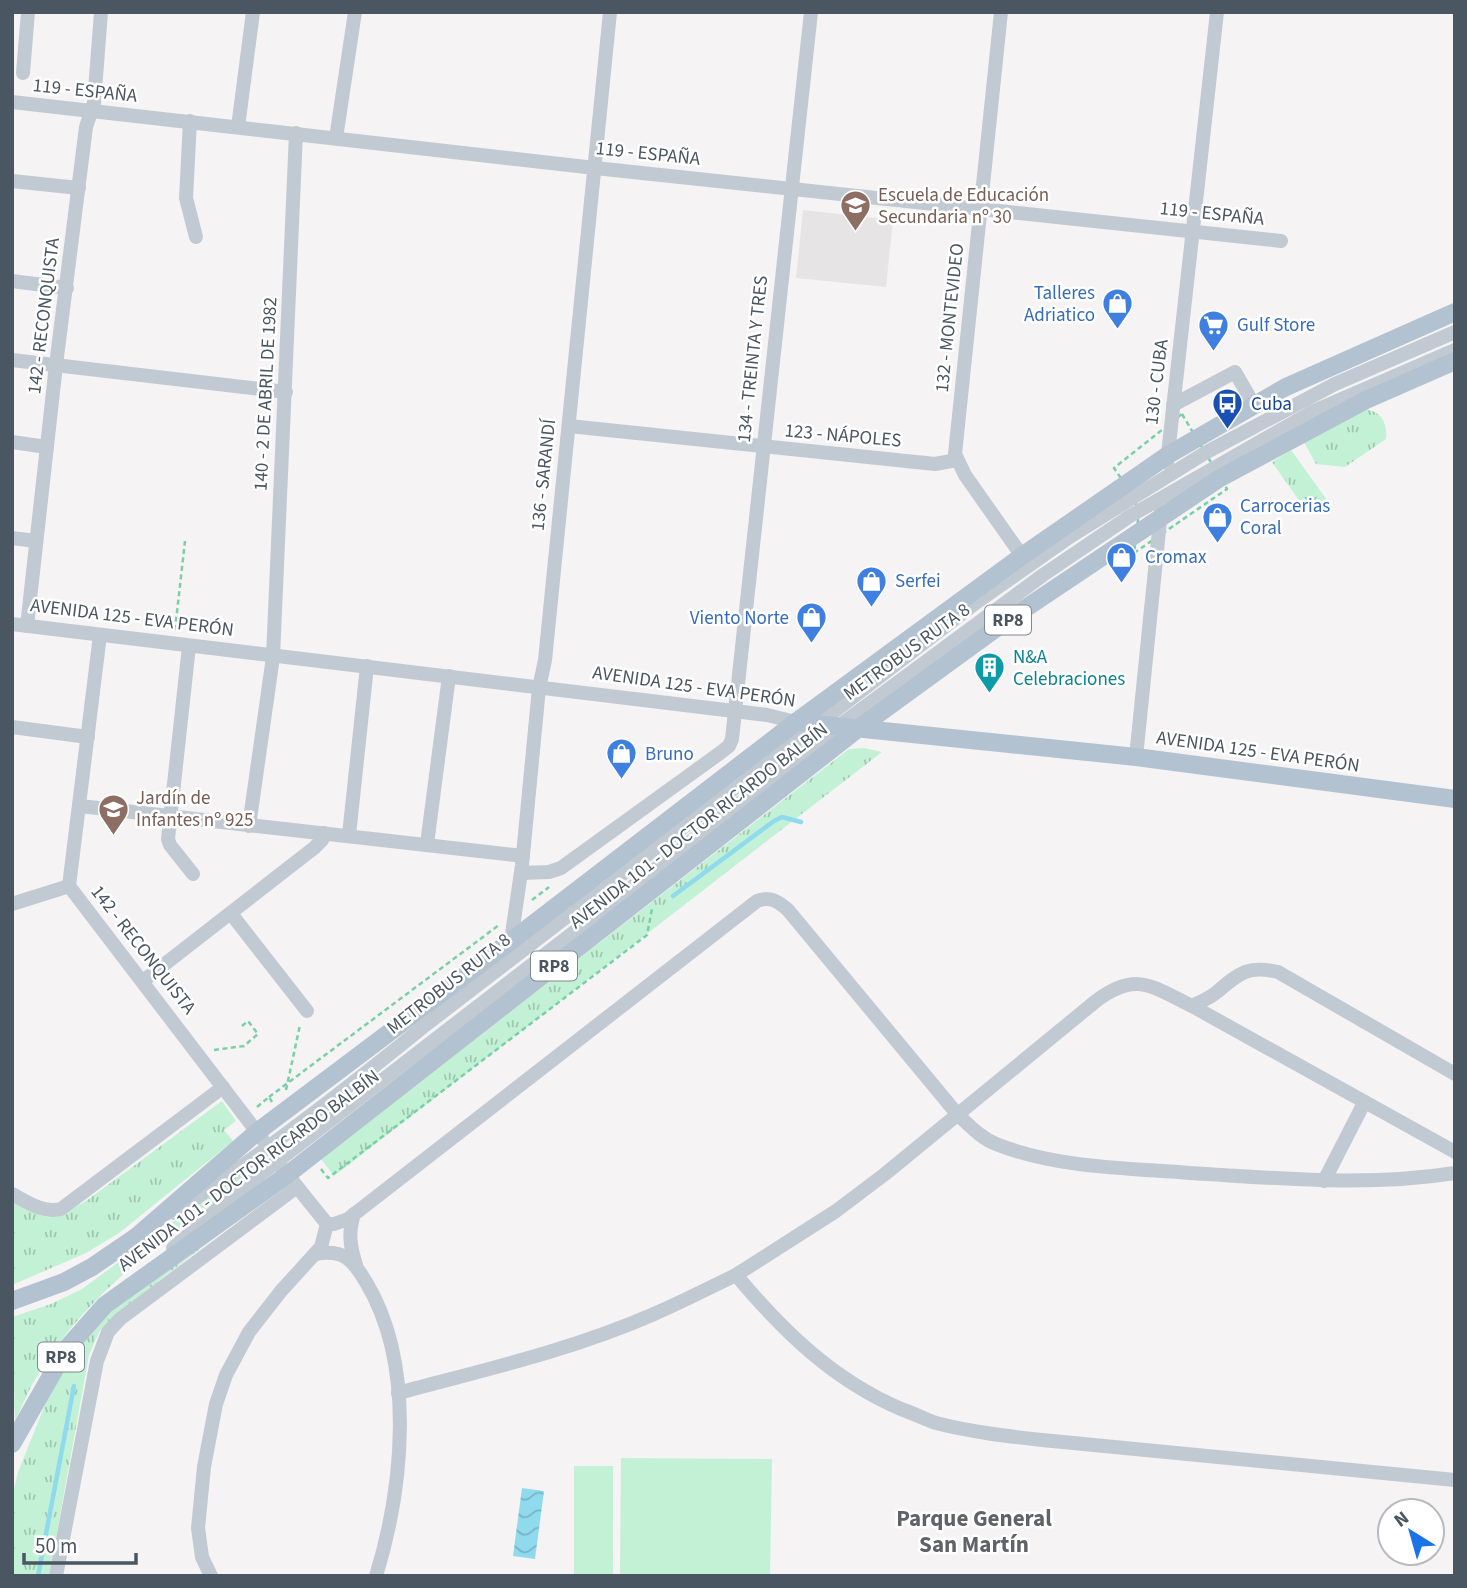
<svg xmlns="http://www.w3.org/2000/svg" width="1467" height="1588" font-family="'Source Sans 3',sans-serif">
  <style>
    .education { fill: #e6e4e5 }
    .grass { fill: url(#grass-tufts) }
    .garden { fill: #c3f1d5 }
    .water { fill: url(#water-waves) }
    .lines { fill: none; stroke-linecap: round; stroke-linejoin: round }
    .stream { stroke: #90daee; stroke-width: 4.5 }
    .path { stroke: #7ad0a6; stroke-width: 2.5; stroke-dasharray: 5 3.5; stroke-linecap: butt }
    .minor { stroke: #c1cad2; stroke-width: 14 }
    .major { stroke: #b3c2d1; stroke-width: 18 }
    .labels { text-anchor: middle; dominant-baseline: central; stroke-width: 5; stroke-linejoin: round; paint-order: stroke }
    .shield { fill: #fff; stroke: #808990; stroke-width: 2 }
    .shield-label { font-size: 18px; font-weight: bold; fill: #4a5661 }
    .street-label { font-size: 19px; fill: #4a5661; stroke: #fff }
    .education-label { font-size: 19px; fill: #785e54; stroke: #fff; text-anchor: start }
    .shop-label { font-size: 19px; fill: #366cbe; stroke: #fff; text-anchor: start }
    .transit-label { font-size: 19px; fill: #164399; stroke: #fff; text-anchor: start }
    .culture-label { font-size: 19px; fill: #0d838f; stroke: #fff; text-anchor: start }
    .quarter-label { font-size: 23px; font-weight: bold; fill: #5f6368; stroke: #fff }
  </style>
  <defs>
    <pattern id="grass-tufts" width="24" height="20" patternUnits="userSpaceOnUse" patternTransform="scale(1.75)"><rect width="24" height="20" fill="#c3f1d5"/><path d="M3 7l-1-3M5 7V3M7 7l1-3M15 17l-1-3M17 17v-4M19 17l1-3" fill="none" stroke="#a0c6b0"/></pattern>
    <pattern id="water-waves" width="16" height="10" patternUnits="userSpaceOnUse" patternTransform="scale(1.75)"><rect width="16" height="10" fill="#90daee"/><path d="M0 5q4-4 8 0t8 0" fill="none" stroke="#78b4c4"/></pattern>
  </defs>
  <rect width="100%" height="100%" fill="#f5f3f3"/>
  <!-- education -->
  <path class="education" d="M803,210l90,10 -7,67 -90,-9z"/>
  <!-- grass -->
  <g class="grass">
    <path d="M1366,410c15,0 22,15 20,29l-41,28 -29,-3 -12,-22z"/>
    <path d="M1291,450l36,50v5l-7,5 -3,-3 -14,-1 -31,-44z"/>
    <path d="M864,748l18,4 -548,424 -13,-17 528,-410z"/>
    <path d="M222,1101l14,20 -12,9 9,11 -114,92 -33,20 -74,32v-84l34,16 24,-7 16,-9z"/>
    <path d="M242,1171l5,7c-76,58 -158,111 -208,195 -10,15 -16,32 -24,48l-3,-104 39,-13 31,-15z"/>
    <path d="M268,1196l-153,119 -16,17 -10,23 -40,221h-37v-78l6,-26 33,-82 27,-45 32,-35z"/>
  </g>
  <!-- garden -->
  <g class="garden">
    <path d="M621,1458l151,1 -2,117h-150z"/>
    <rect x="574" y="1466" width="39" height="110"/>
  </g>
  <!-- water -->
  <path class="water" d="M522,1488l22,3 -9,68 -22,-3z"/>
  <g class="lines">
    <!-- stream -->
    <g class="stream">
      <path d="M673,896l101,-75 8,-4 19,5"/>
      <path d="M38,1576l36,-190"/>
    </g>
    <!-- path -->
    <g class="path">
      <path d="M1182,414l45,75 -93,64 5,-41 -6,-16 -19,-28z"/>
      <path d="M175,630l10,-89"/>
      <path d="M532,900l17,-13"/>
      <path d="M214,1050l30,-4 14,-12 -10,-13 -6,5"/>
      <path d="M286,1090l14,-65"/>
      <path d="M269,1097l230,-172"/>
      <path d="M257,1107l12,-10 3,5"/>
      <path d="M321,1169l7,9 319,-243 5,-26"/>
    </g>
    <!-- minor -->
    <g class="minor">
      <path d="M1001,12l-46,442 10,21 57,81"/>
      <path d="M23,73l5,-61"/>
      <path d="M12,102l583,66 686,73"/>
      <path d="M190,121l-4,77 10,39"/>
      <path d="M238,127l15,-115"/>
      <path d="M336,138l19,-126"/>
      <path d="M12,181l67,7"/>
      <path d="M12,281l55,7"/>
      <path d="M12,360l274,32"/>
      <path d="M1173,405l62,-33 19,33"/>
      <path d="M569,426l366,38 22,-4"/>
      <path d="M12,442l35,5"/>
      <path d="M1167,463l50,-451"/>
      <path d="M12,538l24,3"/>
      <path d="M12,624l755,91 29,7"/>
      <path d="M27,626l29,-261 30,-238 8,-24 7,-91"/>
      <path d="M100,635l-31,251 194,254"/>
      <path d="M189,646l-21,193 2,6 23,29"/>
      <path d="M12,727l76,10"/>
      <path d="M1136,757l25,-246"/>
      <path d="M80,806l443,50"/>
      <path d="M249,826l24,-169 23,-524"/>
      <path d="M349,835l18,-169"/>
      <path d="M427,844l22,-168"/>
      <path d="M521,873l28,-1 12,-4 159,-115 9,-7 3,-7 79,-727"/>
      <path d="M12,904l57,-18"/>
      <path d="M232,915l75,96"/>
      <path d="M511,941l11,-76 17,-177 6,-28 65,-648"/>
      <path d="M143,981l171,-133 8,-8 2,-7"/>
      <path d="M1192,1006c8,-4 18,-8 25,-14 22,-19 31,-27 61,-20l177,102"/>
      <path d="M1455,1152l-263,-146c-41,-20 -56,-35 -96,-5l-211,173 -49,37 -100,64c47,56 97,105 165,134 12,4 23,10 35,14 35,9 71,13 106,17l413,40"/>
      <path d="M282,1168l45,56"/>
      <path d="M1324,1181l40,-78"/>
      <path d="M12,1194c17,9 31,19 49,15l162,-122"/>
      <path d="M174,1213c86,-57 169,-121 249,-186l554,-425 94,-66 134,-83 130,-69 120,-52"/>
      <path d="M354,1214c-6,19 -4,32 2,51"/>
      <path d="M173,1248l57,-50 379,-293 230,-179 204,-151 87,-59 182,-104 143,-62"/>
      <path d="M315,1254c29,-5 37,5 51,28 50,83 37,206 10,294"/>
      <path d="M398,1393c86,-23 174,-43 256,-79 28,-12 55,-26 82,-39"/>
      <path d="M56,1576l41,-215 11,-29 12,-13 177,-132"/>
      <path d="M211,1576l-9,-19 -4,-29 6,-61 12,-63 10,-29 23,-43 32,-41 40,-44 6,-23h7l14,-5 409,-318c13,-5 21,0 31,9l170,205c12,11 23,23 38,29 60,24 131,24 194,29 88,5 176,14 265,0"/>
    </g>
    <!-- major -->
    <g class="major">
      <path d="M796,722l340,35 319,42"/>
      <path d="M12,1301l52,-19 28,-15 44,-30 121,-105 254,-191 285,-219 226,-166 146,-101 118,-68 169,-75"/>
      <path d="M12,1444l55,-96 38,-43 182,-130 572,-447 143,-104 218,-146 146,-78 89,-39"/>
    </g>
  </g>
  <!-- icons -->
  <defs>
    <symbol id="school-pin" viewBox="-11 -11 22 30"><path d="M0 17L-7.5 6A9.5 9.5 0 1 1 7.5 6Z" fill="#8d6e63" stroke="#fff"/><path d="M0-5L7-2L0 1L-7-2ZM-4 1L0 2.5L4 1V4Q0 6-4 4Z" fill="#fff"/></symbol>
    <symbol id="shop-pin" viewBox="-11 -11 22 30"><path d="M0 17L-7.5 6A9.5 9.5 0 1 1 7.5 6Z" fill="#3f7fe0" stroke="#fff"/><path d="M-5-2.5h2.3a2.7 3.5 0 0 1 5.4 0H5L5.5 6h-11ZM-1.5-2.5h3a1.5 2.3 0 0 0-3 0Z" fill="#fff"/></symbol>
    <symbol id="supermarket-pin" viewBox="-11 -11 22 30"><path d="M0 17L-7.5 6A9.5 9.5 0 1 1 7.5 6Z" fill="#3f7fe0" stroke="#fff"/><path d="M-6-5.5h2.5l.6 2H6L4.5 2H-2.5L-4.4-4H-6ZM-1.5 3.2a1.3 1.3 0 1 0 .1 0ZM3 3.2a1.3 1.3 0 1 0 .1 0Z" fill="#fff"/></symbol>
    <symbol id="bus-pin" viewBox="-11 -11 22 30"><path d="M0 17L-7.5 6A9.5 9.5 0 1 1 7.5 6Z" fill="#1a4fb4" stroke="#fff"/><path d="M-5-6H5V4H4V6H2V4H-2V6H-4V4H-5ZM-3.5-4V0h7V-4ZM-3.5 1.2v1.5H-2V1.2ZM2 1.2v1.5H3.5V1.2Z" fill="#fff"/></symbol>
    <symbol id="building-pin" viewBox="-11 -11 22 30"><path d="M0 17L-7.5 6A9.5 9.5 0 1 1 7.5 6Z" fill="#0f9aa8" stroke="#fff"/><path d="M-4-6H4V6H1V3H-1V6H-4ZM-2.5-4.3h1.7v1.8h-1.7ZM.8-4.3h1.7v1.8H.8ZM-2.5-1h1.7V.8h-1.7ZM.8-1h1.7V.8H.8Z" fill="#fff"/></symbol>
  </defs>
  <g fill-rule="evenodd">
    <use href="#school-pin" x="838" y="188" width="35" height="47"/>
    <use href="#shop-pin" x="1100" y="286" width="35" height="47"/>
    <use href="#supermarket-pin" x="1196" y="308" width="35" height="47"/>
    <use href="#bus-pin" x="1210" y="386" width="35" height="47"/>
    <use href="#shop-pin" x="1200" y="500" width="35" height="47"/>
    <use href="#shop-pin" x="1104" y="540" width="35" height="47"/>
    <use href="#shop-pin" x="854" y="564" width="35" height="47"/>
    <use href="#shop-pin" x="794" y="600" width="35" height="47"/>
    <use href="#building-pin" x="972" y="650" width="35" height="47"/>
    <use href="#shop-pin" x="604" y="736" width="35" height="47"/>
    <use href="#school-pin" x="96" y="792" width="35" height="47"/>
  </g>
  <g class="labels">
    <!-- shield labels -->
    <g class="shield">
      <rect x="985" y="605.5" width="46" height="29" rx="5"/>
      <rect x="531" y="951.5" width="46" height="29" rx="5"/>
      <rect x="38" y="1342.5" width="46" height="29" rx="5"/>
    </g>
    <g class="shield-label">
      <text x="1008" y="620">RP8</text>
      <text x="554" y="966">RP8</text>
      <text x="61" y="1357">RP8</text>
    </g>
    <!-- street labels -->
    <g class="street-label">
      <text transform="translate(85 91) rotate(6)">119 - ESPAÑA</text>
      <text transform="translate(648 154) rotate(6)">119 - ESPAÑA</text>
      <text transform="translate(1212 214) rotate(6)">119 - ESPAÑA</text>
      <text transform="translate(44 316) rotate(-83)">142 - RECONQUISTA</text>
      <text transform="translate(950 318) rotate(-84)">132 - MONTEVIDEO</text>
      <text transform="translate(753 359) rotate(-84)">134 - TREINTA Y TRES</text>
      <text transform="translate(1157 382) rotate(-83)">130 - CUBA</text>
      <text transform="translate(266 394) rotate(-87)">140 - 2 DE ABRIL DE 1982</text>
      <text transform="translate(843 436) rotate(5)">123 - NÁPOLES</text>
      <text transform="translate(544 475) rotate(-84)">136 - SARANDÍ</text>
      <text transform="translate(132 618) rotate(7)">AVENIDA 125 - EVA PERÓN</text>
      <text transform="translate(907 652) rotate(-36)">METROBUS RUTA 8</text>
      <text transform="translate(694 687) rotate(8)">AVENIDA 125 - EVA PERÓN</text>
      <text transform="translate(1258 752) rotate(8)">AVENIDA 125 - EVA PERÓN</text>
      <text transform="translate(699 826) rotate(-38)">AVENIDA 101 - DOCTOR RICARDO BALBÍN</text>
      <text transform="translate(143 950) rotate(52)">142 - RECONQUISTA</text>
      <text transform="translate(449 984) rotate(-38)">METROBUS RUTA 8</text>
      <text transform="translate(249 1171) rotate(-37)">AVENIDA 101 - DOCTOR RICARDO BALBÍN</text>
    </g>
    <!-- education labels -->
    <g class="education-label">
      <text x="878" y="195">Escuela de Educación<tspan x="878" dy="22">Secundaria nº 30</tspan></text>
      <text x="136" y="798">Jardín de<tspan x="136" dy="22">Infantes nº 925</tspan></text>
    </g>
    <!-- shop labels -->
    <g class="shop-label">
      <text x="1095" y="293" text-anchor="end">Talleres<tspan x="1095" dy="22">Adriatico</tspan></text>
      <text x="1237" y="325">Gulf Store</text>
      <text x="1240" y="506">Carrocerias<tspan x="1240" dy="22">Coral</tspan></text>
      <text x="1145" y="557">Cromax</text>
      <text x="895" y="581">Serfei</text>
      <text x="789" y="618" text-anchor="end">Viento Norte</text>
      <text x="645" y="754">Bruno</text>
    </g>
    <!-- transit labels -->
    <g class="transit-label">
      <text x="1251" y="404">Cuba</text>
    </g>
    <!-- culture labels -->
    <g class="culture-label">
      <text x="1013" y="657">N&amp;A<tspan x="1013" dy="22">Celebraciones</tspan></text>
    </g>
    <!-- quarter labels -->
    <g class="quarter-label">
      <text x="974" y="1518">Parque General<tspan x="974" dy="26">San Martín</tspan></text>
    </g>
  </g>
  <!-- border -->
  <rect width="1467" height="1588" fill="none" stroke="#4a5661" stroke-width="28"/>
  <!-- north arrow -->
  <g transform="translate(1411 1532) rotate(323)"><circle r="33" fill="#ffffff" stroke="#b7bbc0" stroke-width="2"/>
  <path d="M0-5L12 26L0 18L-12 26Z" fill="#1a73e8"/>
  <text y="-10" font-size="19" font-weight="bold" text-anchor="middle" fill="#4a5661">N</text>
  </g>
  <!-- scale -->
  <path d="M24 1553v10h112v-10" fill="none" stroke="#4a5661" stroke-width="3.5"/>
  <text x="35" y="1553" font-size="21" fill="#4a5661" stroke="#ffffff" stroke-width="5" paint-order="stroke">50 m</text>
</svg>
